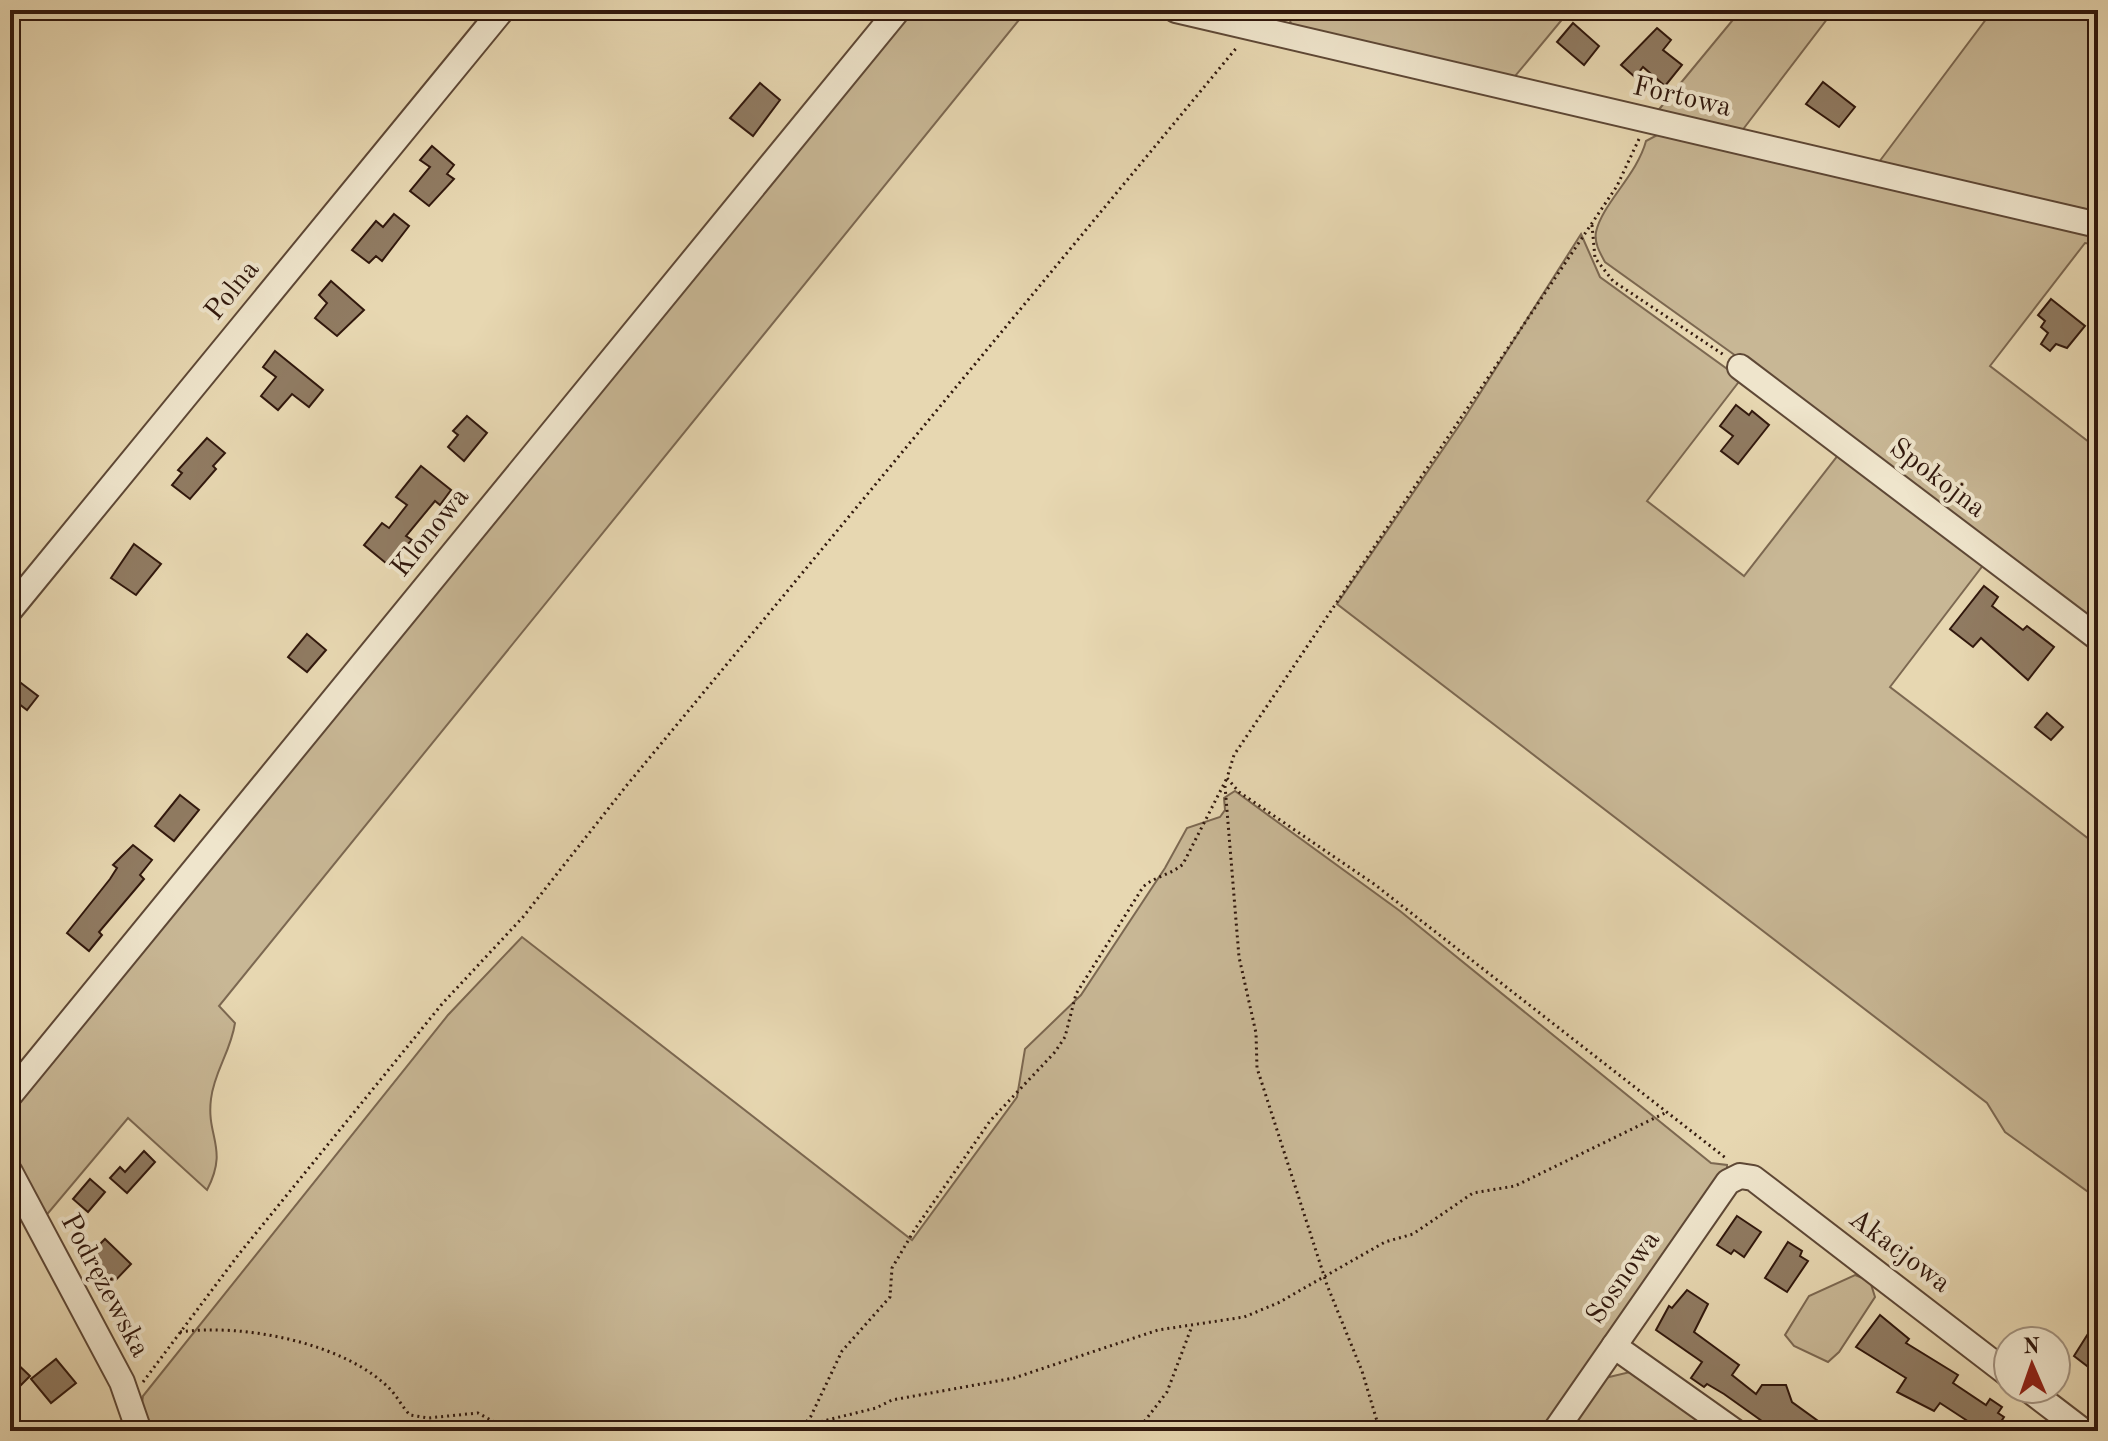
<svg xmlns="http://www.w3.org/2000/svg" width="2108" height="1441" font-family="'Old Standard TT',serif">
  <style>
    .green { fill: #c8b795; stroke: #7c6851; stroke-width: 2 }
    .building { fill: #907b62; stroke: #31180d; stroke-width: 2 }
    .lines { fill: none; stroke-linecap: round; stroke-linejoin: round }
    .minor-casing { stroke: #5e4836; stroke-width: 28 }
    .path { stroke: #31180d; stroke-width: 3; stroke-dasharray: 2 4; stroke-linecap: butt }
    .minor { stroke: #efe5cc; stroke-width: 24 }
    .labels { text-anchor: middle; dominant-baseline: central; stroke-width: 8; stroke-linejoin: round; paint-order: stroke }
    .street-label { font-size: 28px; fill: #31180d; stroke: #efe5cc }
  </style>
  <rect width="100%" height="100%" fill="#e7d7b1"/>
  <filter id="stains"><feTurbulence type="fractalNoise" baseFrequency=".0025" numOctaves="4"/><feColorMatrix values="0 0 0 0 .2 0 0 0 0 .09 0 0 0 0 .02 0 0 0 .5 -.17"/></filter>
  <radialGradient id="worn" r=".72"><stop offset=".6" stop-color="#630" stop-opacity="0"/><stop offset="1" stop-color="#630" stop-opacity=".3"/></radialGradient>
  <!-- green -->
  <g class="green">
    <path d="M905,10h122l-808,996 16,17c-4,28 -21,49 -24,76 -5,38 18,49 -4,91l-79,-72 -84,100 -34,-62v-48z"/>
    <path d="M1286,10h284l-59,71 -219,-55z"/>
    <path d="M1741,10h93l-93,122 -85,-19z"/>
    <path d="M1993,10h105v202l-219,-50z"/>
    <path d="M1659,134l439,101v10l-13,-2 -95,123 108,83v179l-362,-272 -131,-94c-5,-9 -11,-19 -9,-30 6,-28 41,-57 50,-91z"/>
    <path d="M1581,234l19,43 141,102 -94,122 97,75 95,-122 145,110 -94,123 208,159v353l-93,-67 -18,-29 -650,-499 128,-187z"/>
    <path d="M1235,791l165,120 311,252 16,2v8l-177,258h-1400l-9,-21 2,-14 305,-381 74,-78 390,303 105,-143 8,-48 56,-54 84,-127 22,-40 33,-11 5,-7 -1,-12z"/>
    <path d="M1855,1275l15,6 5,16 -36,55 -11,10 -34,-16 -9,-11 24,-39z"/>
    <path d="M1630,1372l82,59h-148l37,-52z"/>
  </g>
  <!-- building -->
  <g class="building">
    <path d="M1573,23l26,23 -15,19 -27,-23z"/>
    <path d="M1657,28l14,12 -8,10 19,15 -17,21 -22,-19 -8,10 -14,-12z"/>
    <path d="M1823,82l32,25 -16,20 -33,-23z"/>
    <path d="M760,83l20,17 -27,36 -23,-18z"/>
    <path d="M432,146l22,19 -7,9 7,5 -25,27 -19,-15 20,-24 -10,-7z"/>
    <path d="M394,214l15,12 -27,35 -6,-5 -7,7 -17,-13 24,-29 7,6z"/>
    <path d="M331,281l33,29 -27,26 -22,-18 12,-15 -8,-8z"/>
    <path d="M2051,299l34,27 -18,22 -11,-4 -6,7 -9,-7 7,-11 -7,-6 4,-6 -7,-6z"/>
    <path d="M275,351l48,39 -14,17 -17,-13 -14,16 -17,-14 15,-19 -13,-10z"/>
    <path d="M1736,405l13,10 3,-4 17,14 -31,39 -17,-13 12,-15 -13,-10z"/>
    <path d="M467,416l20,17 -23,28 -16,-14 10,-12 -5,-4z"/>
    <path d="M207,438l18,15 -12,13 3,3 -26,30 -18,-14 10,-12 -4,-3z"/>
    <path d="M421,466l30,24 -11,15 -5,-4 -29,35 6,4 -25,24 -23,-19 18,-22 7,5 18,-23 -11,-8z"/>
    <path d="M134,544l27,20 -25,31 -25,-17z"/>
    <path d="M1984,586l14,11 -6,9 31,24 4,-4 27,21 -26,33 -47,-42 -8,9 -23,-18z"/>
    <path d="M307,634l19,16 -19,22 -19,-15z"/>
    <path d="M21,683l17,13 -11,14 -17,-13z"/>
    <path d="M2047,713l16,14 -12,13 -16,-13z"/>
    <path d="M180,795l19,15 -25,31 -19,-15z"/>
    <path d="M133,845l19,15 -12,15 4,4 -45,53 3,3 -13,16 -22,-18 43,-54 7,-11 -4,-3z"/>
    <path d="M144,1151l11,11 -28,31 -17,-15 10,-11 5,5z"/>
    <path d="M90,1179l15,13 -17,20 -15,-13z"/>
    <path d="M1737,1216l24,16 -17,25 -10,-7 -3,4 -14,-9z"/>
    <path d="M105,1239l26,25 -21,22 -29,-23z"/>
    <path d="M1788,1242l14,9 -2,5 8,5 -21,31 -22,-14z"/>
    <path d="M1687,1290l21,14 -14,28 45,33 -7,10 24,19 6,-9h24l6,17 40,29h-56l-52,-37 -17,-10 -3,3 -13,-9 11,-16 -46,-32 13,-24 3,2z"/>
    <path d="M1880,1315l29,24 -3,4 52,32 -5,8 33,22 4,-6 12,8 -4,6 6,4 -9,14h-12l-43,-28 -6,8 -37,-19 9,-14 -50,-31z"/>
    <path d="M2098,1318v42l-7,9 -17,-13z"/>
    <path d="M10,1357l20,19 -20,20z"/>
    <path d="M56,1359l20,24 -25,20 -20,-24z"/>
  </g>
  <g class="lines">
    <defs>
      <g id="minor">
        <path d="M1176,10l922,215"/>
        <path d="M1740,367l358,271"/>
        <path d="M10,610l492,-600"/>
        <path d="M10,1095l888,-1085"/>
        <path d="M10,1172l112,210 17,49"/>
        <path d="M1614,1346l120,85"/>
        <path d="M2028,1389l55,42"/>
        <path d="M1555,1431l173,-249 12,-6 13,2 255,196"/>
      </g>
    </defs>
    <!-- minor casing -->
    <use href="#minor" class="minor-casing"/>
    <!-- path -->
    <g class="path">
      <path d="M1639,139l-22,47 -383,569 -7,23 12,14 135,92 353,275"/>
      <path d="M1592,225l3,33 18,23 111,74"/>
      <path d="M1225,786l14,171 17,76 1,35 70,217 35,86 18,60"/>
      <path d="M180,1332c63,-9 166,11 211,58 7,8 12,18 19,25l18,3 50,-5 29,16 36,2"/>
      <path d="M143,1382l96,-128 203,-250 81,-87 104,-132 611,-739"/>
      <path d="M690,1431l55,-7 39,4 19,-2 73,-18 16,-8 122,-22 144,-48 86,-13 34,-14 107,-61 28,-8 60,-41 42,-7 152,-74"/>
      <path d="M799,1431l12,-15 31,-65 48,-54 2,-29 23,-39 75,-108 65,-69 10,-15 11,-43 67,-107c12,-11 28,-12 40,-23l44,-86"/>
      <path d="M1137,1431l30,-39 25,-66"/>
    </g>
    <!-- minor -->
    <use href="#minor" class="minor"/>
  </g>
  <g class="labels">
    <!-- street labels -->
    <g class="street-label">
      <text transform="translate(1682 98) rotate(13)">Fortowa</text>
      <text transform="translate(233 291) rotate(-51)">Polna</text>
      <text transform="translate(1937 479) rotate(37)">Spokojna</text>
      <text transform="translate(431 533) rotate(-51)">Klonowa</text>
      <text transform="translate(1899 1252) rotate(37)">Akacjowa</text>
      <text transform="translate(1624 1278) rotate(-55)">Sosnowa</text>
      <text transform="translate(104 1286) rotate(62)">Podrężewska</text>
    </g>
  </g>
  <!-- margin -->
  <rect width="2108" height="1441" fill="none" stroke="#e7d7b1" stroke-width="40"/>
  <rect x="12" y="12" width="2084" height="1417" fill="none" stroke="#31180d" stroke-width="4"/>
  <rect x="20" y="20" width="2068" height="1401" fill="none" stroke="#31180d" stroke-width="2"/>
  <!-- north arrow -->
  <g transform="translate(2032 1365) rotate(358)"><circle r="38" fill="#efe5cc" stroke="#a39380" stroke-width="2"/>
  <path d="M0-6L14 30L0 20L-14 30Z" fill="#8f2418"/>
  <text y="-12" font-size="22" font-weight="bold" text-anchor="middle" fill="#31180d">N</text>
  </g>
  <rect width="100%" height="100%" filter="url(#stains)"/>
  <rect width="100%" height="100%" fill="url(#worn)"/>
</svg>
